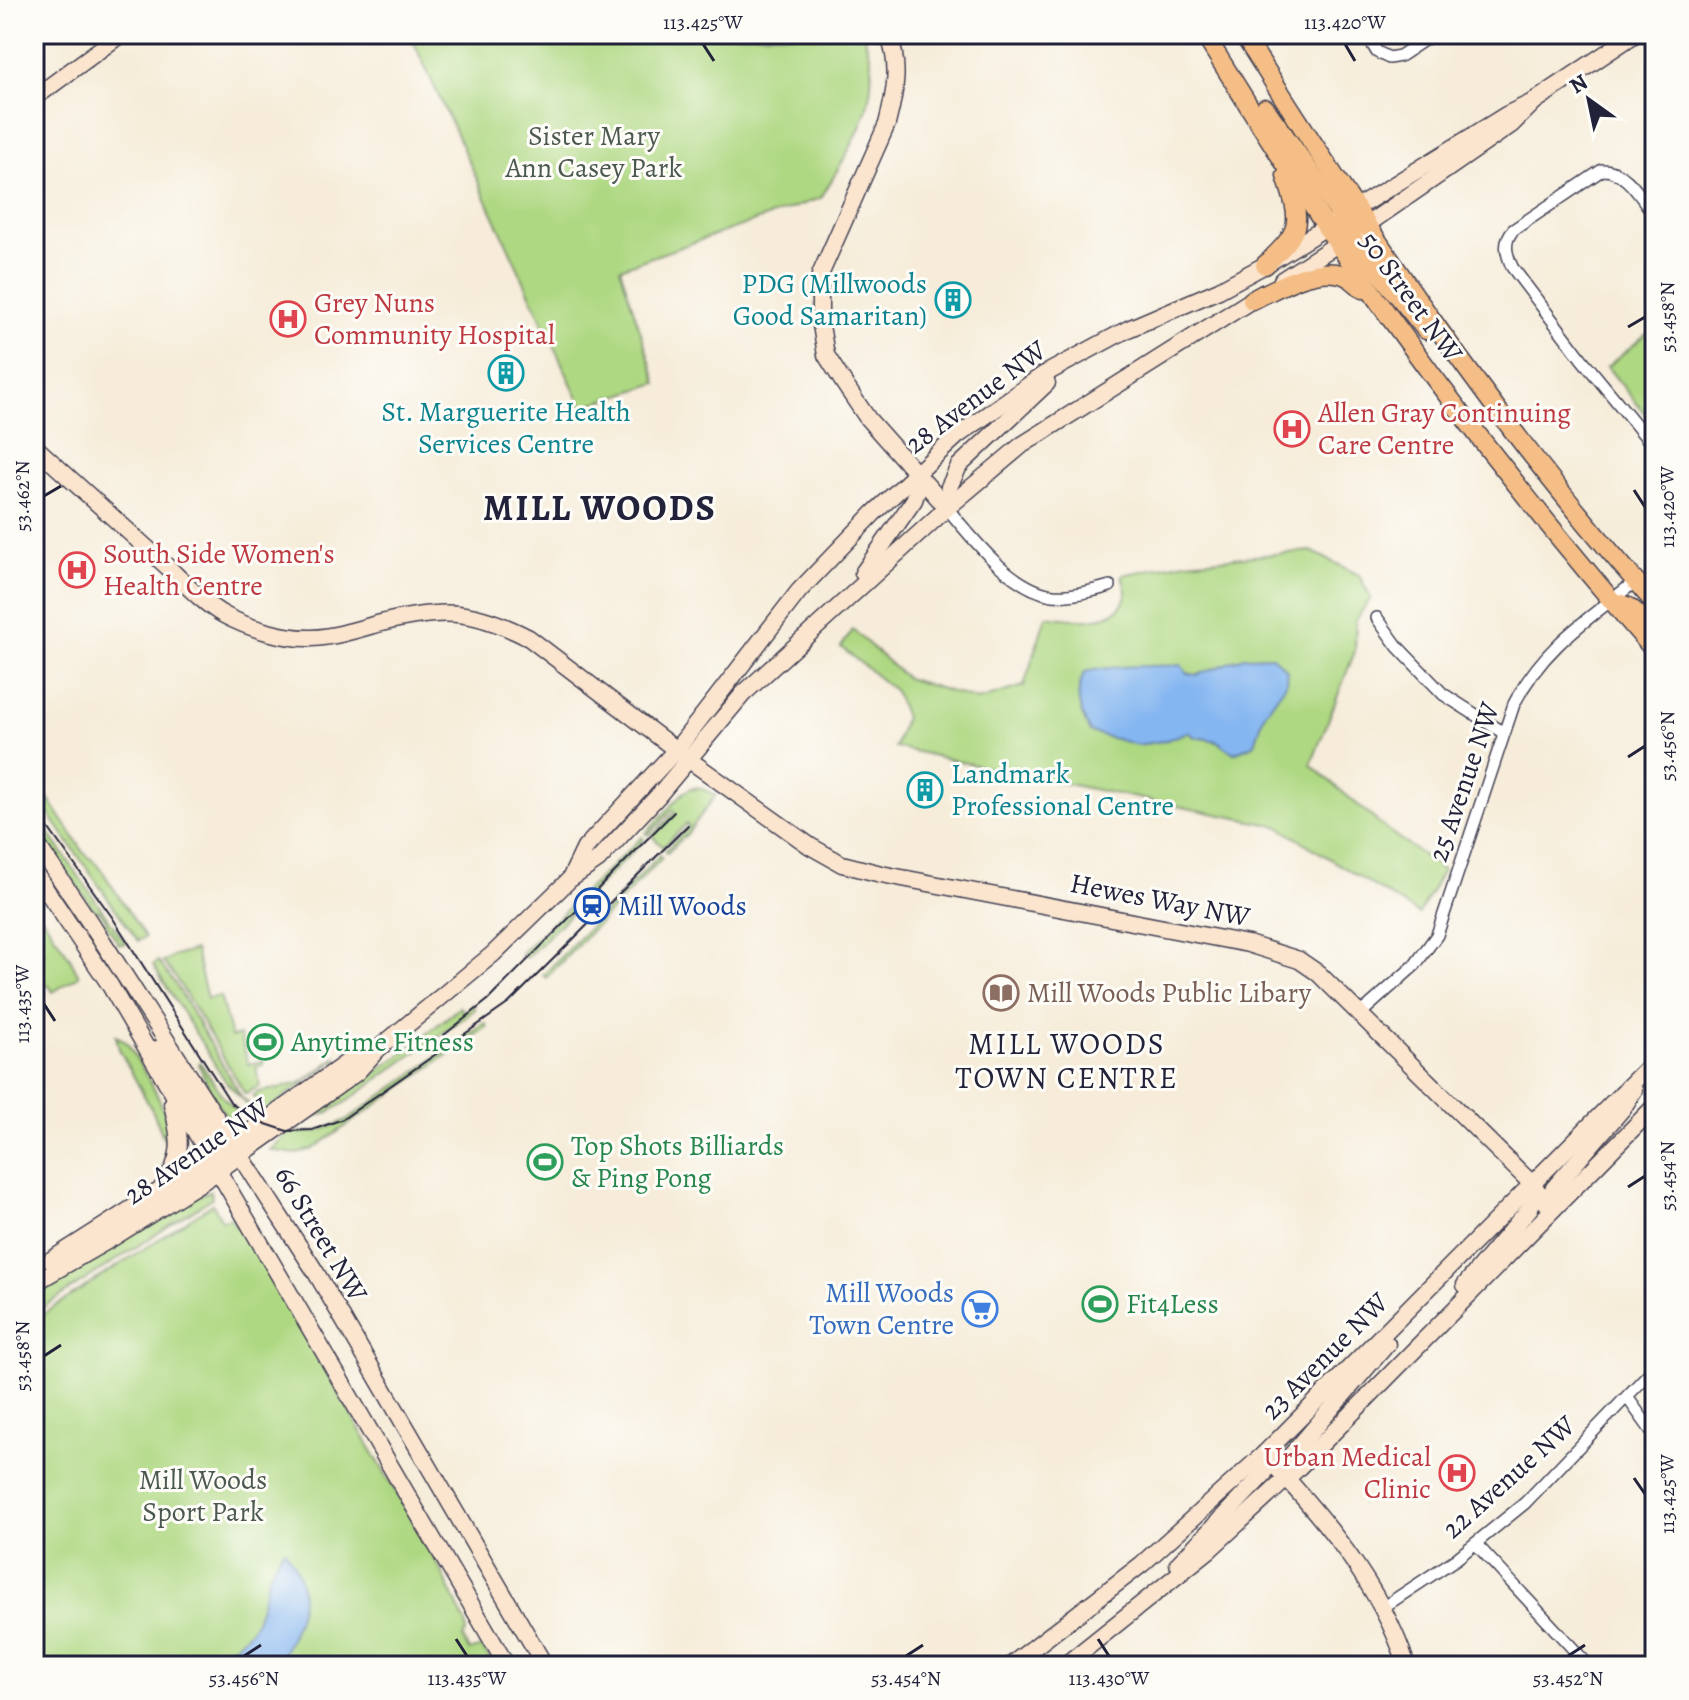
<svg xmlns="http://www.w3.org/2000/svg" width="1689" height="1700" font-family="Alegreya,serif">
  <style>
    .green { fill: #afd882; stroke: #687d5e; stroke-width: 2 }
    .water { fill: #84b6f1; stroke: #536c96; stroke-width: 2 }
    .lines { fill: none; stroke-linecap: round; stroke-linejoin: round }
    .street-casing { stroke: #424053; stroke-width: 14 }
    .secondary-casing { stroke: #424053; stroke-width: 19 }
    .primary-casing { stroke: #424053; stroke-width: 21 }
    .street { stroke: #fff; stroke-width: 11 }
    .secondary { stroke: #fbe5cf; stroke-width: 16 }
    .primary { stroke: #f5be86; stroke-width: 18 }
    .tram { stroke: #22223b; stroke-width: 2 }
    .ticks { fill: none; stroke: #22223b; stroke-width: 3 }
    .labels { text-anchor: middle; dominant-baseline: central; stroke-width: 6; stroke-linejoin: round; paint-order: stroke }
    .park-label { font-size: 28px; fill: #4c5950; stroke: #fdfcf7 }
    .culture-label { font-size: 28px; fill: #0d838f; stroke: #fdfcf7; text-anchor: end }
    .street-label { font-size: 28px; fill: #22223b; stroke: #fdfcf7 }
    .health-label { font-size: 28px; fill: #be3a42; stroke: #fdfcf7; text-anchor: start }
    .transit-label { font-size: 28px; fill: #164399; stroke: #fdfcf7; text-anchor: start }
    .education-label { font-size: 28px; fill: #785e54; stroke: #fdfcf7; text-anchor: start }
    .leisure-label { font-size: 28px; fill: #27864d; stroke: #fdfcf7; text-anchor: start }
    .shop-label { font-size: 28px; fill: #366cbe; stroke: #fdfcf7; text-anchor: end }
    .neighbourhood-label { font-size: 30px; letter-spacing: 2px; fill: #22223b; stroke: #fdfcf7 }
    .district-label { font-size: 36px; font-weight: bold; letter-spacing: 2px; fill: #22223b; stroke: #fdfcf7 }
    .neatline { fill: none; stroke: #22223b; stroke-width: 3 }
    .ticks-label { font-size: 20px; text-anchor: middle; fill: #22223b }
  </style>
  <rect width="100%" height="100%" fill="#fdfcf7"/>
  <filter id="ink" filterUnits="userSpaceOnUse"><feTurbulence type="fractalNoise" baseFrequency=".0125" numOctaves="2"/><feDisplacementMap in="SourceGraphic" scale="16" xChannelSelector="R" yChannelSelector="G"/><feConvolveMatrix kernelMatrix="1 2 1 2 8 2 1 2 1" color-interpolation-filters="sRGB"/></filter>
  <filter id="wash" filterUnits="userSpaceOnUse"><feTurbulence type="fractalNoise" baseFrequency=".006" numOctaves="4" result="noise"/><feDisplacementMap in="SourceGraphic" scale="32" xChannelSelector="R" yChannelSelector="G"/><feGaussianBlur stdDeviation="1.8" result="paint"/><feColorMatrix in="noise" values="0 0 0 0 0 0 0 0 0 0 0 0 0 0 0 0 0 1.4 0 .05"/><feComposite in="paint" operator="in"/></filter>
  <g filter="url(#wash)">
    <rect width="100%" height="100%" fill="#f6ecd9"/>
    <!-- green -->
    <g class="green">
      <path d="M410,34h453c3,10 8,20 8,30 5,51 -26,92 -50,134l-201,70 37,115 -75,24z"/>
      <path d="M1655,327v99l-48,-59z"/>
      <path d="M1311,551l48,24 12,23 -15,22 -1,31 -44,114 75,64 57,41 -24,44 -142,-88 -270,-54 -112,-25 10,-30 -10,-26 -54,-44 12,-17 53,48 72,22 46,-14 22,-70c22,3 75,11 80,-22 1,-5 -3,-13 -4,-19l64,-13z"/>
      <path d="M34,777l51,77 14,12 46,71 -7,4 -104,-148z"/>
      <path d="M693,787l2,3 2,-3 19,8 -29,39 -20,19 -2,-2 24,-25 -3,-2 -23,23 -11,-11 23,-23 -2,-3 -25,25 -2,-2 37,-40z"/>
      <path d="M34,812l92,132h-7l-13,-20 1,-2 -8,-12 -3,2 -62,-87z"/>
      <path d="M642,837l2,3 -118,118 -5,-5z"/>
      <path d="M660,855l2,3 -116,120 -3,-3z"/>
      <path d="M34,905l36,53 9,18 -26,16 -5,-8 -14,9v-15l10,-7 -7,-12 7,-4 -4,-6 -6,4z"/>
      <path d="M195,950l12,49 13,-3 11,41 9,-2 8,29 12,-2 3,-3 1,6 -8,2 4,19 -15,8 -69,-116 -13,-16 9,-5z"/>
      <path d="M158,961l18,24 66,113 8,6 -1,2 -23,-24 -73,-117z"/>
      <path d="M472,1005l3,4 -10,8 -119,85 -17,10 -22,7 91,-62 62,-50 4,5z"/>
      <path d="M485,1023l2,4 -174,122 -17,5 -26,-4 18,-17 28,-1 31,-12z"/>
      <path d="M116,1036l8,4 5,6c21,36 37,56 43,100l-7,-5 -11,-27 -35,-65z"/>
      <path d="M337,1057l-1,3 -74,53 -8,-3 5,-8 -6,-6 3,-3 45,-10z"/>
      <path d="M200,1062l23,35 14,14 -3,4 3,8c-20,-9 -29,-39 -38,-58z"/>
      <path d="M211,1191l1,7 -178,115v-15l17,-11 -3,-6 150,-86z"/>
      <path d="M213,1204l9,17 9,-4 5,10 4,-2 4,5 196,338 26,56 1,6 -4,8 6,13 13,-4 12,19h-460v-346z"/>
    </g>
    <!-- water -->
    <g class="water">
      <path d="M1272,656l15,14 -1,14 -22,31 -9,29 -21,9 -17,-12 -22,-4 -7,-5 -24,9 -27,4 -47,-13c-11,-22 -17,-38 -5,-60 26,-7 67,-5 96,-7l6,8 10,2 47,-18z"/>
      <path d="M284,1549c32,39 15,70 -4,112l-12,5h-88c30,-6 70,-21 79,-54 8,-25 8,-42 25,-63z"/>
    </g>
  </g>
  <g filter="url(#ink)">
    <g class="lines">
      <defs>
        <g id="street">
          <path d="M1366,34l11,18 12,6 11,-2 33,-22"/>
          <path d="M1655,216c-14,-18 -29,-47 -53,-46l-89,60c-10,12 -7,23 -1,37l69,91 74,90"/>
          <path d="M947,508c26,31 64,81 106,87 18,2 40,-4 57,-9"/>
          <path d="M1377,618l21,29 45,47 61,39"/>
          <path d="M1360,1014l55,-49 22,-30 77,-231c29,-57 73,-84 122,-123"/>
          <path d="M1627,1397l28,39"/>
          <path d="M1476,1544l113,122"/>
          <path d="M1382,1608l74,-49 69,-56 130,-136"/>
          <path d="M1653,1666l2,-2"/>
        </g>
        <g id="secondary">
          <path d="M888,34c13,31 7,59 -1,90l-67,151v44l6,36 19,30 23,34 79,89"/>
          <path d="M34,98l87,-64"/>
          <path d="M1282,280l83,-54 146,-101 24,-24"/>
          <path d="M34,446c42,38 84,76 126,114 20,18 41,42 64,55 24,13 60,24 88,23 22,-1 44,-8 65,-14 62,-16 94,-16 152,14l159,121 122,87 32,18 39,10 367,70 51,16 19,13 214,211 20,26"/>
          <path d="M947,508l2,-21 10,-21 88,-83"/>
          <path d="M863,573l51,-73 5,-14 -1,-14"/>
          <path d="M34,840l69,102 212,329 230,395"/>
          <path d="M34,872l74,110 399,684"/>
          <path d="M571,877l14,-29 91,-98 123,-159 75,-78 83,-77 86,-61 85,-46 91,-39 46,-25 241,-150 29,-14 100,-67"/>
          <path d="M157,1049l59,91 15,13"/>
          <path d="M162,1188c22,-31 19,-48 10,-84"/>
          <path d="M1552,1210l-2,-15 4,-7 69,-80 11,-18"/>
          <path d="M51,1260l182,-116 116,-83 24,-10"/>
          <path d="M34,1283l80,-46 94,-59 148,-105 22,-24 115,-95 76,-74 29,-20 60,-64 85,-102 204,-186 75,-63 241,-152"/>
          <path d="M1465,1285l65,-77 5,-13 -2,-10"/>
          <path d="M1264,1454c57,61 117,131 143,212"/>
          <path d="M1286,1478l1,-18 100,-116"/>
          <path d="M1178,1564l86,-90 3,-11 -3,-9"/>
          <path d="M1010,1666l132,-102 122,-110 391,-394"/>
          <path d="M1064,1666l145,-116 88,-81 358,-363"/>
        </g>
        <g id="primary">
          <path d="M1204,34c44,70 87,142 134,210 98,142 204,277 317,407"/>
          <path d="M1243,34c125,198 255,394 412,569"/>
          <path d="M1265,108l77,109 10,7 12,2"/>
          <path d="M1327,228l16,3 12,11 71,88"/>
          <path d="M1265,265c37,-35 37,-40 21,-89"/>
          <path d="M1252,300c24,-11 56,-31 84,-27 11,1 19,9 27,16"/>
          <path d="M1618,603l11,4 26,21"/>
        </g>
      </defs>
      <!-- street casing -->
      <use href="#street" class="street-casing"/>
      <!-- secondary casing -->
      <use href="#secondary" class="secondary-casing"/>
      <!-- primary casing -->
      <use href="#primary" class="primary-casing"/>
      <!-- street -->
      <use href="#street" class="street"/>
      <!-- secondary -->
      <use href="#secondary" class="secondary"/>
      <!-- primary -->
      <use href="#primary" class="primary"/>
      <!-- tram -->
      <g class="tram">
        <path d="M34,808l78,109 119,186 23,17 33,11 25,-1 31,-11 166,-116 179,-178"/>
        <path d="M444,1035l44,-35 186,-188"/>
      </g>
    </g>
  </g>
  <!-- ticks -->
  <path class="ticks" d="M703,44l11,17M1345,44l10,17M1628,327l17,-10M1634,490l11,17M44,496l17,-10M1628,757l17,-11M44,1004l11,17M1628,1187l17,-11M44,1356l17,-11M1634,1478l11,16M456,1639l11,17M1098,1639l11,17M244,1656l17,-11M906,1656l17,-11M1568,1656l17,-11"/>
  <!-- icons -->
  <defs>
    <symbol id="building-ring" viewBox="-11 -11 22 22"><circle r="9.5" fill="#fdfcf7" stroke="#0f9aa8" stroke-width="1.5"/><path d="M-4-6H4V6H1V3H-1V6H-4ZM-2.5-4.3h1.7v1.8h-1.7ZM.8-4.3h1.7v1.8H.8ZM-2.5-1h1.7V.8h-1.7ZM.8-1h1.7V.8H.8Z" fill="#0f9aa8"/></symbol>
    <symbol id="hospital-ring" viewBox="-11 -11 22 22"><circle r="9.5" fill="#fdfcf7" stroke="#e0444e" stroke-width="1.5"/><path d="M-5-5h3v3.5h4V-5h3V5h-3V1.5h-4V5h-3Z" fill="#e0444e"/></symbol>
    <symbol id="station-ring" viewBox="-11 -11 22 22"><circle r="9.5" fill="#fdfcf7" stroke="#1a4fb4" stroke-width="1.5"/><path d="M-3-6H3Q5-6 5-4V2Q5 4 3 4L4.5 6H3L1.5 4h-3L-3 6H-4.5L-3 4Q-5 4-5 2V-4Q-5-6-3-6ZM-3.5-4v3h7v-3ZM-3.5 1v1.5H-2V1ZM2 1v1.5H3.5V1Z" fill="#1a4fb4"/></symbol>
    <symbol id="library-ring" viewBox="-11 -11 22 22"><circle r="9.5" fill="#fdfcf7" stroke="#8d6e63" stroke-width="1.5"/><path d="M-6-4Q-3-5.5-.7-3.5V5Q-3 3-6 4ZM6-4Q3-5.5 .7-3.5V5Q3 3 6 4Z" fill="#8d6e63"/></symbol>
    <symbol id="stadium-ring" viewBox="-11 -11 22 22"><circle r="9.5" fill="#fdfcf7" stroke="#2e9e5b" stroke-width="1.5"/><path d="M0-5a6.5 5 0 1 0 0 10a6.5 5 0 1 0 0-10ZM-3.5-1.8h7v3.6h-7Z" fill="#2e9e5b"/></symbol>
    <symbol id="supermarket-ring" viewBox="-11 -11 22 22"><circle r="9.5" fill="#fdfcf7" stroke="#3f7fe0" stroke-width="1.5"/><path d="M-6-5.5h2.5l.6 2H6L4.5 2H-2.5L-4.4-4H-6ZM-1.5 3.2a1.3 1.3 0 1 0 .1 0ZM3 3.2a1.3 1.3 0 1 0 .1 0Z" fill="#3f7fe0"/></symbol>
  </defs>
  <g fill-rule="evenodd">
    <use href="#building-ring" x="933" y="280" width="40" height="40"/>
    <use href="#hospital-ring" x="268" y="299" width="40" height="40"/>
    <use href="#building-ring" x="486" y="353" width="40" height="40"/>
    <use href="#hospital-ring" x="1272" y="409" width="40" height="40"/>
    <use href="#hospital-ring" x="57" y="550" width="40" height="40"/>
    <use href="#building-ring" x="905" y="770" width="40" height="40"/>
    <use href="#station-ring" x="572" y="886" width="40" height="40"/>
    <use href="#library-ring" x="981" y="973" width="40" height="40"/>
    <use href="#stadium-ring" x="245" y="1022" width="40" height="40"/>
    <use href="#stadium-ring" x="525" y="1142" width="40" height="40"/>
    <use href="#stadium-ring" x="1080" y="1284" width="40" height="40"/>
    <use href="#supermarket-ring" x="960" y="1289" width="40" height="40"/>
    <use href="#hospital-ring" x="1437" y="1453" width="40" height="40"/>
  </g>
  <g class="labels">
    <!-- park labels -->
    <g class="park-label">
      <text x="594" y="136">Sister Mary<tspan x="594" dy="32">Ann Casey Park</tspan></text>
      <text x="203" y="1480">Mill Woods<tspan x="203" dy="32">Sport Park</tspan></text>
    </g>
    <!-- culture labels -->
    <g class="culture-label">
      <text x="927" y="284">PDG (Millwoods<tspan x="927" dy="32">Good Samaritan)</tspan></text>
      <text x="506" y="412" text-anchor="middle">St. Marguerite Health<tspan x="506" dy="32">Services Centre</tspan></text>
      <text x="951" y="774" text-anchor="start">Landmark<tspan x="951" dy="32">Professional Centre</tspan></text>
    </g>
    <!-- street labels -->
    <g class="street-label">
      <text transform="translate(1411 297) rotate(54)">50 Street NW</text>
      <text transform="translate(976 397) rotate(-37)">28 Avenue NW</text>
      <text transform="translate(1464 782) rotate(-71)">25 Avenue NW</text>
      <text transform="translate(1160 900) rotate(11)">Hewes Way NW</text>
      <text transform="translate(197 1151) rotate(-34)">28 Avenue NW</text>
      <text transform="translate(321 1234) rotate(59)">66 Street NW</text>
      <text transform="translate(1325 1356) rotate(-45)">23 Avenue NW</text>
      <text transform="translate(1509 1477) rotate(-42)">22 Avenue NW</text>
    </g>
    <!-- health labels -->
    <g class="health-label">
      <text x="314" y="303">Grey Nuns<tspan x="314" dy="32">Community Hospital</tspan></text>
      <text x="1318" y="413">Allen Gray Continuing<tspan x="1318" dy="32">Care Centre</tspan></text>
      <text x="103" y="554">South Side Women's<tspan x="103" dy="32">Health Centre</tspan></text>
      <text x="1431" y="1457" text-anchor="end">Urban Medical<tspan x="1431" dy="32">Clinic</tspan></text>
    </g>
    <!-- transit labels -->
    <g class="transit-label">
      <text x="618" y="906">Mill Woods</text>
    </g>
    <!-- education labels -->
    <g class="education-label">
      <text x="1027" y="993">Mill Woods Public Libary</text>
    </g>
    <!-- leisure labels -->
    <g class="leisure-label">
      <text x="291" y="1042">Anytime Fitness</text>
      <text x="571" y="1146">Top Shots Billiards<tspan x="571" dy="32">&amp; Ping Pong</tspan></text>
      <text x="1126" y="1304">Fit4Less</text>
    </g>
    <!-- shop labels -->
    <g class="shop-label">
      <text x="954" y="1293">Mill Woods<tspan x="954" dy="32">Town Centre</tspan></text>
    </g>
    <!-- neighbourhood labels -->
    <g class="neighbourhood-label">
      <text x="1067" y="1044">MILL WOODS<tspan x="1067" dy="34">TOWN CENTRE</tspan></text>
    </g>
    <!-- district labels -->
    <g class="district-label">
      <text x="600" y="507">MILL WOODS</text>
    </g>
  </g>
  <!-- margin -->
  <rect width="1689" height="1700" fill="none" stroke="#fdfcf7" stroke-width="88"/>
  <!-- north arrow -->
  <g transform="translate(1589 100) rotate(327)" stroke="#fdfcf7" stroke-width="6" paint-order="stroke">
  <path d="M0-6L14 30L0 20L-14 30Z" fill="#22223b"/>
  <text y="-12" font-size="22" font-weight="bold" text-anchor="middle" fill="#22223b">N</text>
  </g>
  <rect x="44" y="44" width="1601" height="1612" class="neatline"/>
  <g class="ticks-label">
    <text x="703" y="29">113.425°W</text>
    <text x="1345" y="29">113.420°W</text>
    <text transform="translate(1667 317) rotate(-90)" y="7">53.458°N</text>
    <text transform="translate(22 496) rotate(-90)" y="7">53.462°N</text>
    <text transform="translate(1667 507) rotate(-90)" y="7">113.420°W</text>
    <text transform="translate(1667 746) rotate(-90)" y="7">53.456°N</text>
    <text transform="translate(22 1004) rotate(-90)" y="7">113.435°W</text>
    <text transform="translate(1667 1176) rotate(-90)" y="7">53.454°N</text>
    <text transform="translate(22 1356) rotate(-90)" y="7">53.458°N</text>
    <text transform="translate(1667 1494) rotate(-90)" y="7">113.425°W</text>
    <text x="244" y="1685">53.456°N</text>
    <text x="467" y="1685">113.435°W</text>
    <text x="906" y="1685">53.454°N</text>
    <text x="1109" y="1685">113.430°W</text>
    <text x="1568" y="1685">53.452°N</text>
  </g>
</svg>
